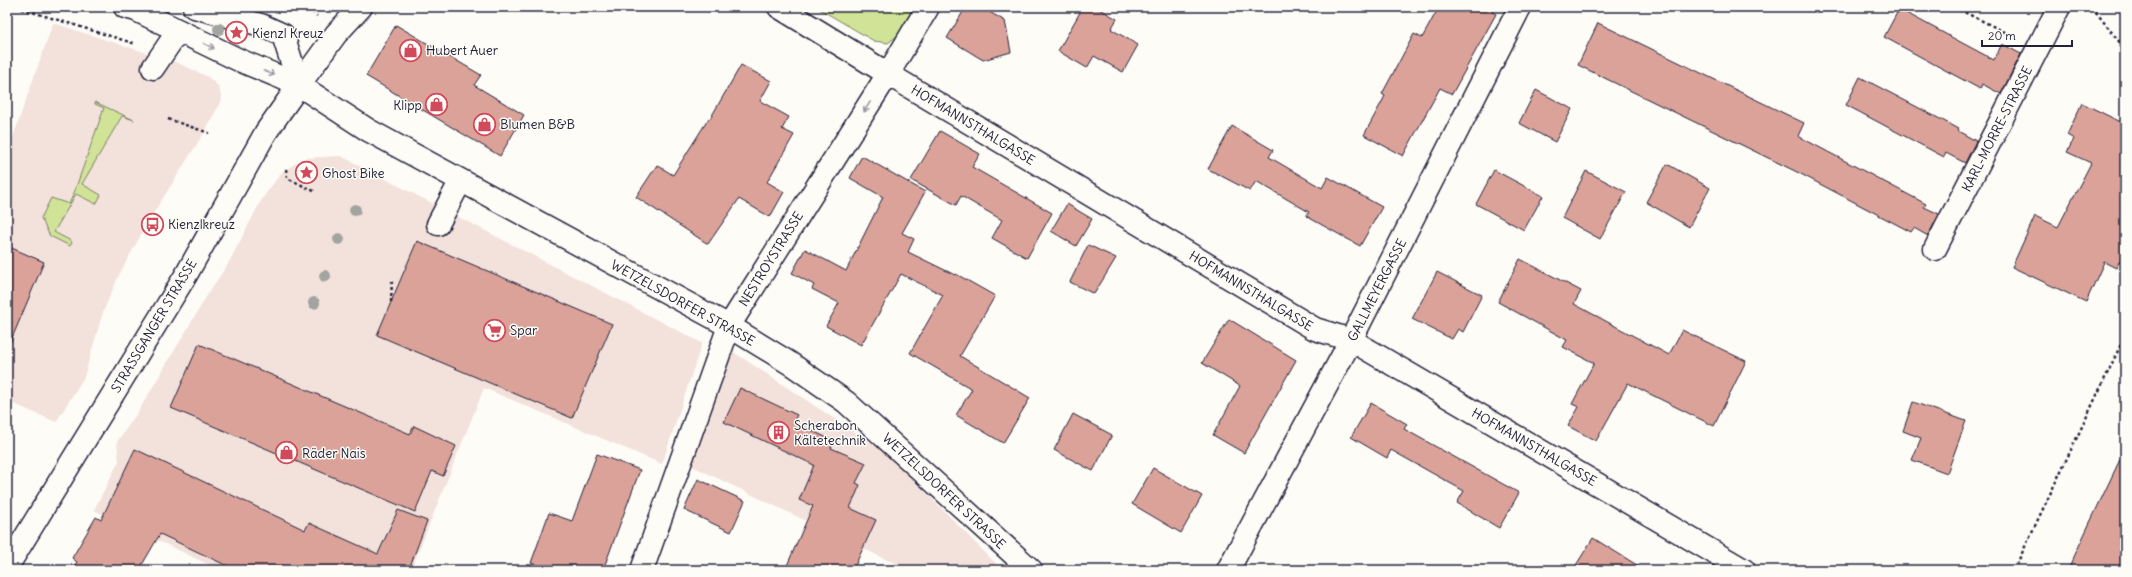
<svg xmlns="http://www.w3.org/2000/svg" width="2132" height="577" font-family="Delius,sans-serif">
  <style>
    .built { fill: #f3e1db }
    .green { fill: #d0e397; stroke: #798269 }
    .building { fill: #dba299; stroke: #22223b }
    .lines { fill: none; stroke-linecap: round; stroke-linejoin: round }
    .minor-casing { stroke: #22223b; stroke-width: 25 }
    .major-casing { stroke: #22223b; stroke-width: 25 }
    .path { stroke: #22223b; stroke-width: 2.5; stroke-dasharray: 3 3; stroke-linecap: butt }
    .minor { stroke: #fdfcf7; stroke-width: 22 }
    .major { stroke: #fdfcf7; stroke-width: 22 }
    .tree { fill: #a1a49f }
    .oneway { stroke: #9a9aa2 }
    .labels { text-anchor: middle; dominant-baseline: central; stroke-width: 3; stroke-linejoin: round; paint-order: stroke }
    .poi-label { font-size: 13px; fill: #22223b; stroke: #fdfcf7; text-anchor: start }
    .street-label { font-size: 13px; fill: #22223b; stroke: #fdfcf7 }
  </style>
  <rect width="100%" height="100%" fill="#fdfcf7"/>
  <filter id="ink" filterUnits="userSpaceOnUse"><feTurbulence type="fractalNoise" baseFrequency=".025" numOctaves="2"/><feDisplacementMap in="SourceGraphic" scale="8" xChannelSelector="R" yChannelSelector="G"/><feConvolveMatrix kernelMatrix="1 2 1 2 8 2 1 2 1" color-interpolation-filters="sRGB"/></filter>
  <g filter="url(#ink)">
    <!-- built -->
    <g class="built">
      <path d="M53,23l125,40 30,14 11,10 3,13 -17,31 -57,91 -29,53 -16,37 -19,65 -28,45 -49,-21v-247z"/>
      <path d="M341,156l361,187 -40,121 -178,-76 -73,182h-191l-126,-60 25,-49 -2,-19 21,-30 73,-123 17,-25 34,-65 20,-27 22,-14z"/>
      <path d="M732,351l157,104 112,114 -89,1 -29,-12 -193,-93z"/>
    </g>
    <!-- green -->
    <g class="green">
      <path d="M816,7h98l-17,29 -9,7 -14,-2z"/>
      <path d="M95,102l39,18 -12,-4 -40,68 19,11 -5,9 -20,-10 -22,38 17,9 1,2 -2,3 -20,-10 -9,-18 10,-20 18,6 5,-11 30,-85 -9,-4z"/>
    </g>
    <!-- building -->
    <g class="building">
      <path d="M966,7h15l24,14 6,31 -28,8 -36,-22z"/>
      <path d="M1083,7h13l21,12 -6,10 27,16 -15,27 -29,-16 -7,12 -29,-17z"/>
      <path d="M1439,7h44l13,7 -44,80 -12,-6 -37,68 -39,-21 21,-39 -3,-2 32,-60 8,4z"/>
      <path d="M1899,9l95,51 8,-16 19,10 -20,40 -19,-10 -2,5 -96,-52z"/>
      <path d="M1598,23l206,100 -6,13 128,68 -2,3 15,7 -11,22 -14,-8 -3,4 -112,-59 -221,-108z"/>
      <path d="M396,25l85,50 -7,10 50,30 -24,41 -134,-80z"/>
      <path d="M741,65l30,16 -11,20 29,16 -7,12 12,6 -27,47 17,10 -14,25 -31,-18 -31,45 -72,-47 21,-32 16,10 36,-57 1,1z"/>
      <path d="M1860,77l99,52 -1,2 18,10 -11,22 -19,-10 -2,4 -98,-52z"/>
      <path d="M1536,90l36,19 -17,33 -36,-19z"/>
      <path d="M2082,103l43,21v127l-9,17 -12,-6 -18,40 -74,-35 23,-51 23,11 33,-64 -24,-11 7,-13 -7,-4z"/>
      <path d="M1232,126l41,24 -4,7 53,31 6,-11 54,30 -22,39 -54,-30 3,-4 -53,-31 -6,10 -42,-22z"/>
      <path d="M940,131l40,23 -8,13 80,46 -25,45 -35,-20 10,-18 -41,-24 -5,9 -45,-25z"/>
      <path d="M862,156l63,36 -23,41 12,6 -6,13 47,23 1,-1 39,22 -35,60 70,42 -27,45 -47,-28 16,-26 -62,-36 33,-58 -42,-21 -40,71 -35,-19 13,-23 -27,-14 2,-4 -22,-12 13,-24 41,22 37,-74 -33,-19z"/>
      <path d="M1667,164l43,24 -21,39 -43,-25z"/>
      <path d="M1494,170l49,26 -19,34 -48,-26z"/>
      <path d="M1586,171l40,21 -26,47 -38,-21z"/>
      <path d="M1067,204l25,15 -16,27 -25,-15z"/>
      <path d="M417,241l195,83 -40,94 -195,-83z"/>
      <path d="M1088,245l28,13 -22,36 -24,-12z"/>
      <path d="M7,246l37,16 -37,88z"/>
      <path d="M1520,259l61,32 -7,13 95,51 13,-25 64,31 -32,65 -86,-43 -32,58 -28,-15 11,-19 -7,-3 22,-41 -31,-16 4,-7 -69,-38z"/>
      <path d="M1437,272l45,23 -19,37 -5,-3 -6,10 -40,-20z"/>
      <path d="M1229,319l67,41 -52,93 -31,-18 27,-49 -38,-23z"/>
      <path d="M199,344l211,90 4,-8 42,20 -13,30 -11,-5 -17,41 -244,-104z"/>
      <path d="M740,388l57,27 -4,7 41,19 -3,7 35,15 -10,20 4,2 -10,23 26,12 -23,50h-68l28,-64 -14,-6 15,-35 -90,-43z"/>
      <path d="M1913,402l53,19 -19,52 -35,-13 9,-22 -18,-7z"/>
      <path d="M1371,403l36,21 -3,5 115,64 -20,35 -42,-25 7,-12 -73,-41 -4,8 -36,-21z"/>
      <path d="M1073,414l39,21 -19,36 -39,-21z"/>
      <path d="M135,449l170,81 4,-7 69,31 20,-44 29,11 -18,48 2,1h-175l-76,-36 -21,36h-67l5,-8 -5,-4 24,-41 5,3z"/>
      <path d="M2125,449v121h-57l17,-37z"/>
      <path d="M597,454l43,16 -37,100h-51l-21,-7 18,-50 23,8z"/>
      <path d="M1153,468l49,28 -21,37 -49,-29z"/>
      <path d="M698,479l47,22 -14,31 -47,-22z"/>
      <path d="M1593,538l52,32h-72z"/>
    </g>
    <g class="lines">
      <defs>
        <g id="minor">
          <path d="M779,7l109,67 40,-67"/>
          <path d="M153,68l25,-37"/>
          <path d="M438,224l22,-42"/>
          <path d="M1935,249l124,-242"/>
          <path d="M7,567l179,-292 80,-143 33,-47"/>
          <path d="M642,570l87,-244 159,-252 427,255 36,11 393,230"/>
          <path d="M1228,570l123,-230 169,-333"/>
        </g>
        <g id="major">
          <path d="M125,7l11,3 103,50 60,25 69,45 361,196 62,38 55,38 185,168"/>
          <path d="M194,7l67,18 22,10 16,50"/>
          <path d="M299,85l37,-51 25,-27"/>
        </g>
      </defs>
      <!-- minor casing -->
      <use href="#minor" class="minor-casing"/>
      <!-- major casing -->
      <use href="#major" class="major-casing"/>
      <!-- path -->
      <g class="path">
        <path d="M16,7l120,37"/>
        <path d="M308,7l9,9"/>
        <path d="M1954,7l61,30"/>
        <path d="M2092,7l33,42"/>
        <path d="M168,119l41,14"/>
        <path d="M286,169l1,9 29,14"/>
        <path d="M391,302l1,-22"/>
        <path d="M2014,570l111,-234"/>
      </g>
      <!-- minor -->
      <use href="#minor" class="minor"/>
      <!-- major -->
      <use href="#major" class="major"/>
    </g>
    <!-- trees -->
    <g class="tree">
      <circle cx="219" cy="29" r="6"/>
      <circle cx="355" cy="210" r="6"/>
      <circle cx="339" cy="239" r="6"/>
      <circle cx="325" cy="276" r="6"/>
      <circle cx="314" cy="303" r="6"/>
    </g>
    <!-- one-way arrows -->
    <defs><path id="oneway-shaft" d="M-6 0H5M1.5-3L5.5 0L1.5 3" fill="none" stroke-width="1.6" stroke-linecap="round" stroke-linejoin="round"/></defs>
    <g class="oneway">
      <use href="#oneway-shaft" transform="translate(209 46) rotate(26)"/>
      <use href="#oneway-shaft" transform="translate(269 73) rotate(22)"/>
      <use href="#oneway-shaft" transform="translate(867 107) rotate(122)"/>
    </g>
  </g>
  <!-- icons -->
  <defs>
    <symbol id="sight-ring" viewBox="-11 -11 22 22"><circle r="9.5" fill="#fdfcf7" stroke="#d1495b" stroke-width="1.5"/><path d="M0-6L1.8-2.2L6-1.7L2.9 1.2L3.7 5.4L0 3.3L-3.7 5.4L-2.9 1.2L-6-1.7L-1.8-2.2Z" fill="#d1495b"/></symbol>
    <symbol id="shop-ring" viewBox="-11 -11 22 22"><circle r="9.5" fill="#fdfcf7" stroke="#d1495b" stroke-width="1.5"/><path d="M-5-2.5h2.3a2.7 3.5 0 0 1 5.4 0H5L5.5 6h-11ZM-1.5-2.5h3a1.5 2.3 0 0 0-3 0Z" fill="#d1495b"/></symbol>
    <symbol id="bus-ring" viewBox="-11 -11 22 22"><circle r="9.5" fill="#fdfcf7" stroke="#d1495b" stroke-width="1.5"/><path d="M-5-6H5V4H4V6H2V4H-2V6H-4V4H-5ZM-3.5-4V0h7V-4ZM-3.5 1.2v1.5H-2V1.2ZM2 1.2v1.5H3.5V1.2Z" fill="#d1495b"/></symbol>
    <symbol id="supermarket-ring" viewBox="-11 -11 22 22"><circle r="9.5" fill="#fdfcf7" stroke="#d1495b" stroke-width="1.5"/><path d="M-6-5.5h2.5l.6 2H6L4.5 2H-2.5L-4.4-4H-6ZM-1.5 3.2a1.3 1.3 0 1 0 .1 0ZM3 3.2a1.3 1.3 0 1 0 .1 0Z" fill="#d1495b"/></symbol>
    <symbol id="building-ring" viewBox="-11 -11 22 22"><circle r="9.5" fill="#fdfcf7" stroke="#d1495b" stroke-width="1.5"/><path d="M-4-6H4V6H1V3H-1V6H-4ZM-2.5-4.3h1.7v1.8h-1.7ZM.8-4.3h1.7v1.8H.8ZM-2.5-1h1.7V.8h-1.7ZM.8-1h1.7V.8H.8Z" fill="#d1495b"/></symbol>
  </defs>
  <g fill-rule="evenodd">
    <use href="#sight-ring" x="224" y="20" width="25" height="25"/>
    <use href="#shop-ring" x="398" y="38" width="25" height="25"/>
    <use href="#shop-ring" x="424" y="92" width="25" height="25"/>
    <use href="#shop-ring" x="472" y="112" width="25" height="25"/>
    <use href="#sight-ring" x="294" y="160" width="25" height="25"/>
    <use href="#bus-ring" x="140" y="212" width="25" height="25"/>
    <use href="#supermarket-ring" x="482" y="318" width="25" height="25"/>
    <use href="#building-ring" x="766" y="420" width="25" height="25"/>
    <use href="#shop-ring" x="274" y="440" width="25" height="25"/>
  </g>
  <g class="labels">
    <!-- poi labels -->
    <g class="poi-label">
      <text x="252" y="33">Kienzl Kreuz</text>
      <text x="426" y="50">Hubert Auer</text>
      <text x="422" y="105" text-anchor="end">Klipp</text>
      <text x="500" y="124">Blumen B&amp;B</text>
      <text x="322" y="173">Ghost Bike</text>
      <text x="168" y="224">Kienzlkreuz</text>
      <text x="510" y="330">Spar</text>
      <text x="794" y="425">Scherabon<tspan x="794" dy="15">Kältetechnik</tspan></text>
      <text x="302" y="453">Räder Nais</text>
    </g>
    <!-- street labels -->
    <g class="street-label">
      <text transform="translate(973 125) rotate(31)">HOFMANNSTHALGASSE</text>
      <text transform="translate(1997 129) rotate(-63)">KARL-MORRE-STRASSE</text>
      <text transform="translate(771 259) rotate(-58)">NESTROYSTRASSE</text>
      <text transform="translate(1377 290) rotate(-63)">GALLMEYERGASSE</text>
      <text transform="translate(1251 291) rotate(31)">HOFMANNSTHALGASSE</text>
      <text transform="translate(683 303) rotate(29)">WETZELSDORFER STRASSE</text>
      <text transform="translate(154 326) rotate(-59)">STRASSGANGER STRASSE</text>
      <text transform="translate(1534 447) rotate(30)">HOFMANNSTHALGASSE</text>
      <text transform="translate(944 491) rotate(43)">WETZELSDORFER STRASSE</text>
    </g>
  </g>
  <!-- margin -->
  <rect width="2132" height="577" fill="none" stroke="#fdfcf7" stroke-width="24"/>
  <rect x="12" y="12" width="2108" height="553" fill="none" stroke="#22223b" stroke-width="1.5" filter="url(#ink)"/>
  <!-- scale -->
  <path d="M1982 40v6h90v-6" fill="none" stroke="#22223b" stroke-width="2"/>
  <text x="1988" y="40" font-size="12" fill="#22223b" stroke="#fdfcf7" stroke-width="3" paint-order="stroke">20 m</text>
</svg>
